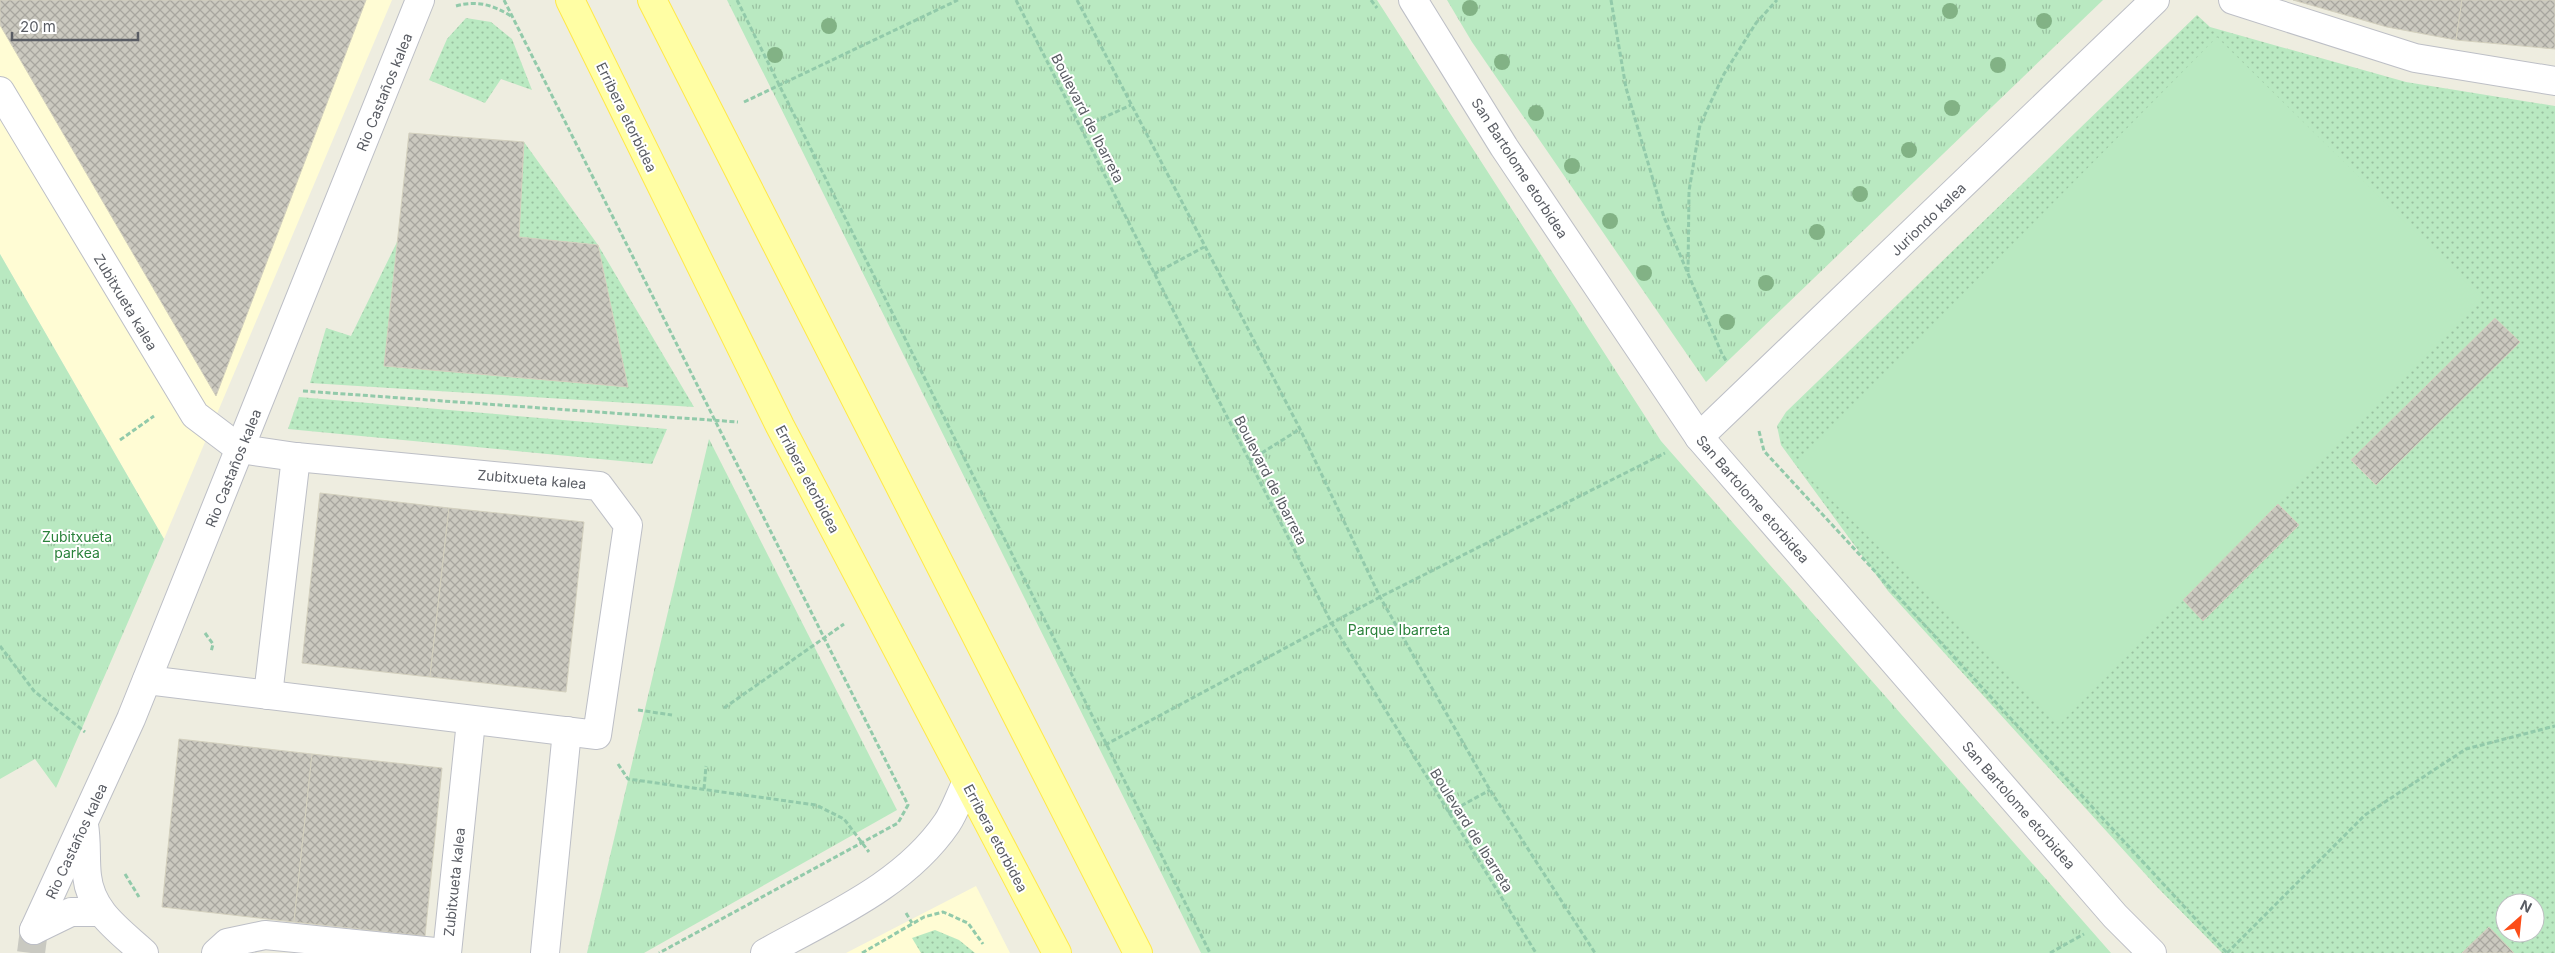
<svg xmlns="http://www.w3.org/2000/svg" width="2555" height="953" font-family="Inter,sans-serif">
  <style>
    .commercial { fill: #fffcd4 }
    .grass { fill: url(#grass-dots); fill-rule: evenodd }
    .park { fill: url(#park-tufts) }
    .pitch { fill: #b9e9c1 }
    .building { fill: url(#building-cross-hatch); stroke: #d3d0be }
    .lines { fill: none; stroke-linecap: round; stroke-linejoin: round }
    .minor-tunnel { stroke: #c9c9c1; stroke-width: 28; stroke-dasharray: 28 14; stroke-linecap: butt }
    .minor-casing { stroke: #bdbfc6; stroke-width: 30 }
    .major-casing { stroke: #ffe848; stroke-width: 30 }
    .path { stroke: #92caaa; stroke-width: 3; stroke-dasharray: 5 2.5; stroke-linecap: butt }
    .minor { stroke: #fff; stroke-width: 28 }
    .major { stroke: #fffea4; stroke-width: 28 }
    .tree { fill: #82b285 }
    .labels { text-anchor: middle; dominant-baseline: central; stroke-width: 4; stroke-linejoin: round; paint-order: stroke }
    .street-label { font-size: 14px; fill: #595c63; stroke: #fff }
    .park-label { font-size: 14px; fill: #2a823b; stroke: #fff }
  </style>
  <defs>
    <pattern id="grass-dots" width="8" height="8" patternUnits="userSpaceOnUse" patternTransform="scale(1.25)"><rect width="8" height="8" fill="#b9e9c1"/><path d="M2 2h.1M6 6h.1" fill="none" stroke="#99c0a0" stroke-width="1.8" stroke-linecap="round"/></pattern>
    <pattern id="park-tufts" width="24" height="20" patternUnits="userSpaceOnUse" patternTransform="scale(1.25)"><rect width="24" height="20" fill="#b9e9c1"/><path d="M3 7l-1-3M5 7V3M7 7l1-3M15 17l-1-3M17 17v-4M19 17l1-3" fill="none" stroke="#99c0a0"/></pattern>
    <pattern id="building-cross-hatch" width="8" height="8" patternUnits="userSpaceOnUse" patternTransform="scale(1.25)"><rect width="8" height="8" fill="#cbc9bf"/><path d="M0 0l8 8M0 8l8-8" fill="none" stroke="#a8a69f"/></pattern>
  </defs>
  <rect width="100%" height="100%" fill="#eeede0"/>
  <!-- commercial -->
  <g class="commercial">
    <path d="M0,0h392l-228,539 -164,-285z"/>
    <path d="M976,886l34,67h-164z"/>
  </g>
  <!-- grass -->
  <g class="grass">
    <path d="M2197,15l13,12 196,55 149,24v847h-333l-64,-65 -270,-297 -107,-146 -4,-19 9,-14zM2505,903h30v30h-30z"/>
    <path d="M466,18l25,4 21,17 20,51 -31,-11 -16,24 -56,-23 18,-41z"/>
    <path d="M524,142l74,103 96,162 -384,-24 16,-55 25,8 47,-96 -13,126 243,21 -30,-142 -79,-8z"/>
    <path d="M299,397l368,32 -15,35 -364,-35z"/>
    <path d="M935,930l24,10 16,13h-54l-9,-15z"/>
  </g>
  <!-- park -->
  <g class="park">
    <path d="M727,0h650l284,441 450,512h-910z"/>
    <path d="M1447,0h656l-397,382 -234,-340z"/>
    <path d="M0,254l164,285 -108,249 -21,-29 -35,20z"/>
    <path d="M709,439l188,371 -253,143h-57z"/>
  </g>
  <!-- pitch -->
  <path class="pitch" d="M2217,37l265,261 -423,427 -264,-261z"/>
  <!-- building -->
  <g class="building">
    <path d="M0,0h366l-150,396 -216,-371z"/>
    <path d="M2293,0h169l-6,40 -69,-13z"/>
    <path d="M2462,0h93v49l-99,-9z"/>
    <path d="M409,133l115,9 -5,95 79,8 30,142 -244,-21z"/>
    <path d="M2495,318l25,24 -144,143 -25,-25z"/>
    <path d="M320,493l129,15 -19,169 -128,-14z"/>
    <path d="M2278,504l21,21 -96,96 -20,-21z"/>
    <path d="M449,508l135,14 -18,170 -136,-15z"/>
    <path d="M179,739l133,15 -18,168 -132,-15z"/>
    <path d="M312,754l130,14 -17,168 -131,-14z"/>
    <path d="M2489,927l25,26h-52z"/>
  </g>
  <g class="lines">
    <!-- minor-tunnel -->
    <path class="minor-tunnel" d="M31,953l3,-23"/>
    <defs>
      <g id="minor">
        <path d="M1413,0l91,147 195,290 416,479 37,37"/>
        <path d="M2233,0l182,58 140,23"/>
        <path d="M0,91l195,324 45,34 56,8 303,29 29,39 -31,210 -450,-55"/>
        <path d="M1699,437l456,-437"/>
        <path d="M268,695l28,-238"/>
        <path d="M84,825c3,17 1,34 3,51 4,36 32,54 57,77"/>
        <path d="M34,930l97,-211 289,-719"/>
        <path d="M34,930l37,-18h28"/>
        <path d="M216,953l11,-10 38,-8 180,18"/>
        <path d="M447,953l24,-232"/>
        <path d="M545,953l22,-222"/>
        <path d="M765,953c64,-36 139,-67 182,-130 8,-12 13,-28 20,-41"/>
      </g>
      <g id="major">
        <path d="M570,0l210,426 277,527"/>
        <path d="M652,0l486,953"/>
      </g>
    </defs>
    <!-- minor casing -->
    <use href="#minor" class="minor-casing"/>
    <!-- major casing -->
    <use href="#major" class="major-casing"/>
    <!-- path -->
    <g class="path">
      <path d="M504,0l404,805 -10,18 -239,130"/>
      <path d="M737,0l473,953"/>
      <path d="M1016,0l315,622 205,331"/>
      <path d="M1077,0l223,429 80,168 110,193 105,163"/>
      <path d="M1371,0l6,8"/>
      <path d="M1611,0l15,88 38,129 58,137 5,8"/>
      <path d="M456,6c21,-6 37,-1 55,10"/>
      <path d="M744,102l214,-102"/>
      <path d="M1081,128l50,-23"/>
      <path d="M1688,272l1,-81 11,-66 24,-51 32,-51 21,-23"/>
      <path d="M1154,274l50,-27"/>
      <path d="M303,391l435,31"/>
      <path d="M1759,431l5,20 463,502"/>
      <path d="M120,440l34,-24"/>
      <path d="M1249,461l51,-32"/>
      <path d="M205,633l8,11 -2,8"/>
      <path d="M0,646l34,45 51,41"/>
      <path d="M724,708l120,-84"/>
      <path d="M638,710l34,5"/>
      <path d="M1105,745l275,-148 285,-144"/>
      <path d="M618,764l10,15 188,26 28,14 25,33"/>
      <path d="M704,789l2,-23"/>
      <path d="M1448,813l42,-23"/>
      <path d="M125,874l14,23"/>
      <path d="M906,913l6,10"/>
      <path d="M862,953l62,-36 19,-5 25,11 15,21"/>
      <path d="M2050,953l34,-19"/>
      <path d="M2227,953l138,-138 101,-66 89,-23"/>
    </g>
    <!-- minor -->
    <use href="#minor" class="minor"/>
    <!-- major -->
    <use href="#major" class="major"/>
  </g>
  <!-- trees -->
  <g class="tree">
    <circle cx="1470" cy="8" r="8"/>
    <circle cx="1950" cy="11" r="8"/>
    <circle cx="2044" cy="21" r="8"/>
    <circle cx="829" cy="26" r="8"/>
    <circle cx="775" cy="55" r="8"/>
    <circle cx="1502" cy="62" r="8"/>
    <circle cx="1998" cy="65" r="8"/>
    <circle cx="1952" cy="108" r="8"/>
    <circle cx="1536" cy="113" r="8"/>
    <circle cx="1909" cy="150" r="8"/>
    <circle cx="1572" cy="166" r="8"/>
    <circle cx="1860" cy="194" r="8"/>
    <circle cx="1610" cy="221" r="8"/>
    <circle cx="1817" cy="232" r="8"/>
    <circle cx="1644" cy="273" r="8"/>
    <circle cx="1766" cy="283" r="8"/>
    <circle cx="1727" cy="322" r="8"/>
  </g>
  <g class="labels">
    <!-- street labels -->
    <g class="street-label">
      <text transform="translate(384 92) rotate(-68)">Rio Castaños kalea</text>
      <text transform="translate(627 117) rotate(64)">Erribera etorbidea</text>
      <text transform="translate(1088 118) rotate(63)">Boulevard de Ibarreta</text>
      <text transform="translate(1520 168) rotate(57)">San Bartolome etorbidea</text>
      <text transform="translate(1928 219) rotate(-44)">Juriondo kalea</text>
      <text transform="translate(126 302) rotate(59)">Zubitxueta kalea</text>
      <text transform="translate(233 468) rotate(-68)">Rio Castaños kalea</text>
      <text transform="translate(532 479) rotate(5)">Zubitxueta kalea</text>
      <text transform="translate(808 479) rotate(62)">Erribera etorbidea</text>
      <text transform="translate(1271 480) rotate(63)">Boulevard de Ibarreta</text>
      <text transform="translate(1753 499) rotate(49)">San Bartolome etorbidea</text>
      <text transform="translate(2019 805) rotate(49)">San Bartolome etorbidea</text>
      <text transform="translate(1472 830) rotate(58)">Boulevard de Ibarreta</text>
      <text transform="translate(996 838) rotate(62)">Erribera etorbidea</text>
      <text transform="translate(76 841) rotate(-65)">Rio Castaños kalea</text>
      <text transform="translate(454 882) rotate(-84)">Zubitxueta kalea</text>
    </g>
    <!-- park labels -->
    <g class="park-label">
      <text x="77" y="536">Zubitxueta<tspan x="77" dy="16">parkea</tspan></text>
      <text x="1399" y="629">Parque Ibarreta</text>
    </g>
  </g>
  <!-- north arrow -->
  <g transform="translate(2520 918) rotate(27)"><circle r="24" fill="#ffffff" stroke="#bdbec1"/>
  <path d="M0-4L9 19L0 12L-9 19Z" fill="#fc4d18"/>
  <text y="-8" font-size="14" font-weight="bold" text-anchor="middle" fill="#595c63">N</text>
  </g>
  <!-- scale -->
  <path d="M12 32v8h126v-8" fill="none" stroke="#595c63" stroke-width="2.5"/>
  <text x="20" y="32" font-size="15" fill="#595c63" stroke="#ffffff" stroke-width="4" paint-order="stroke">20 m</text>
</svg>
